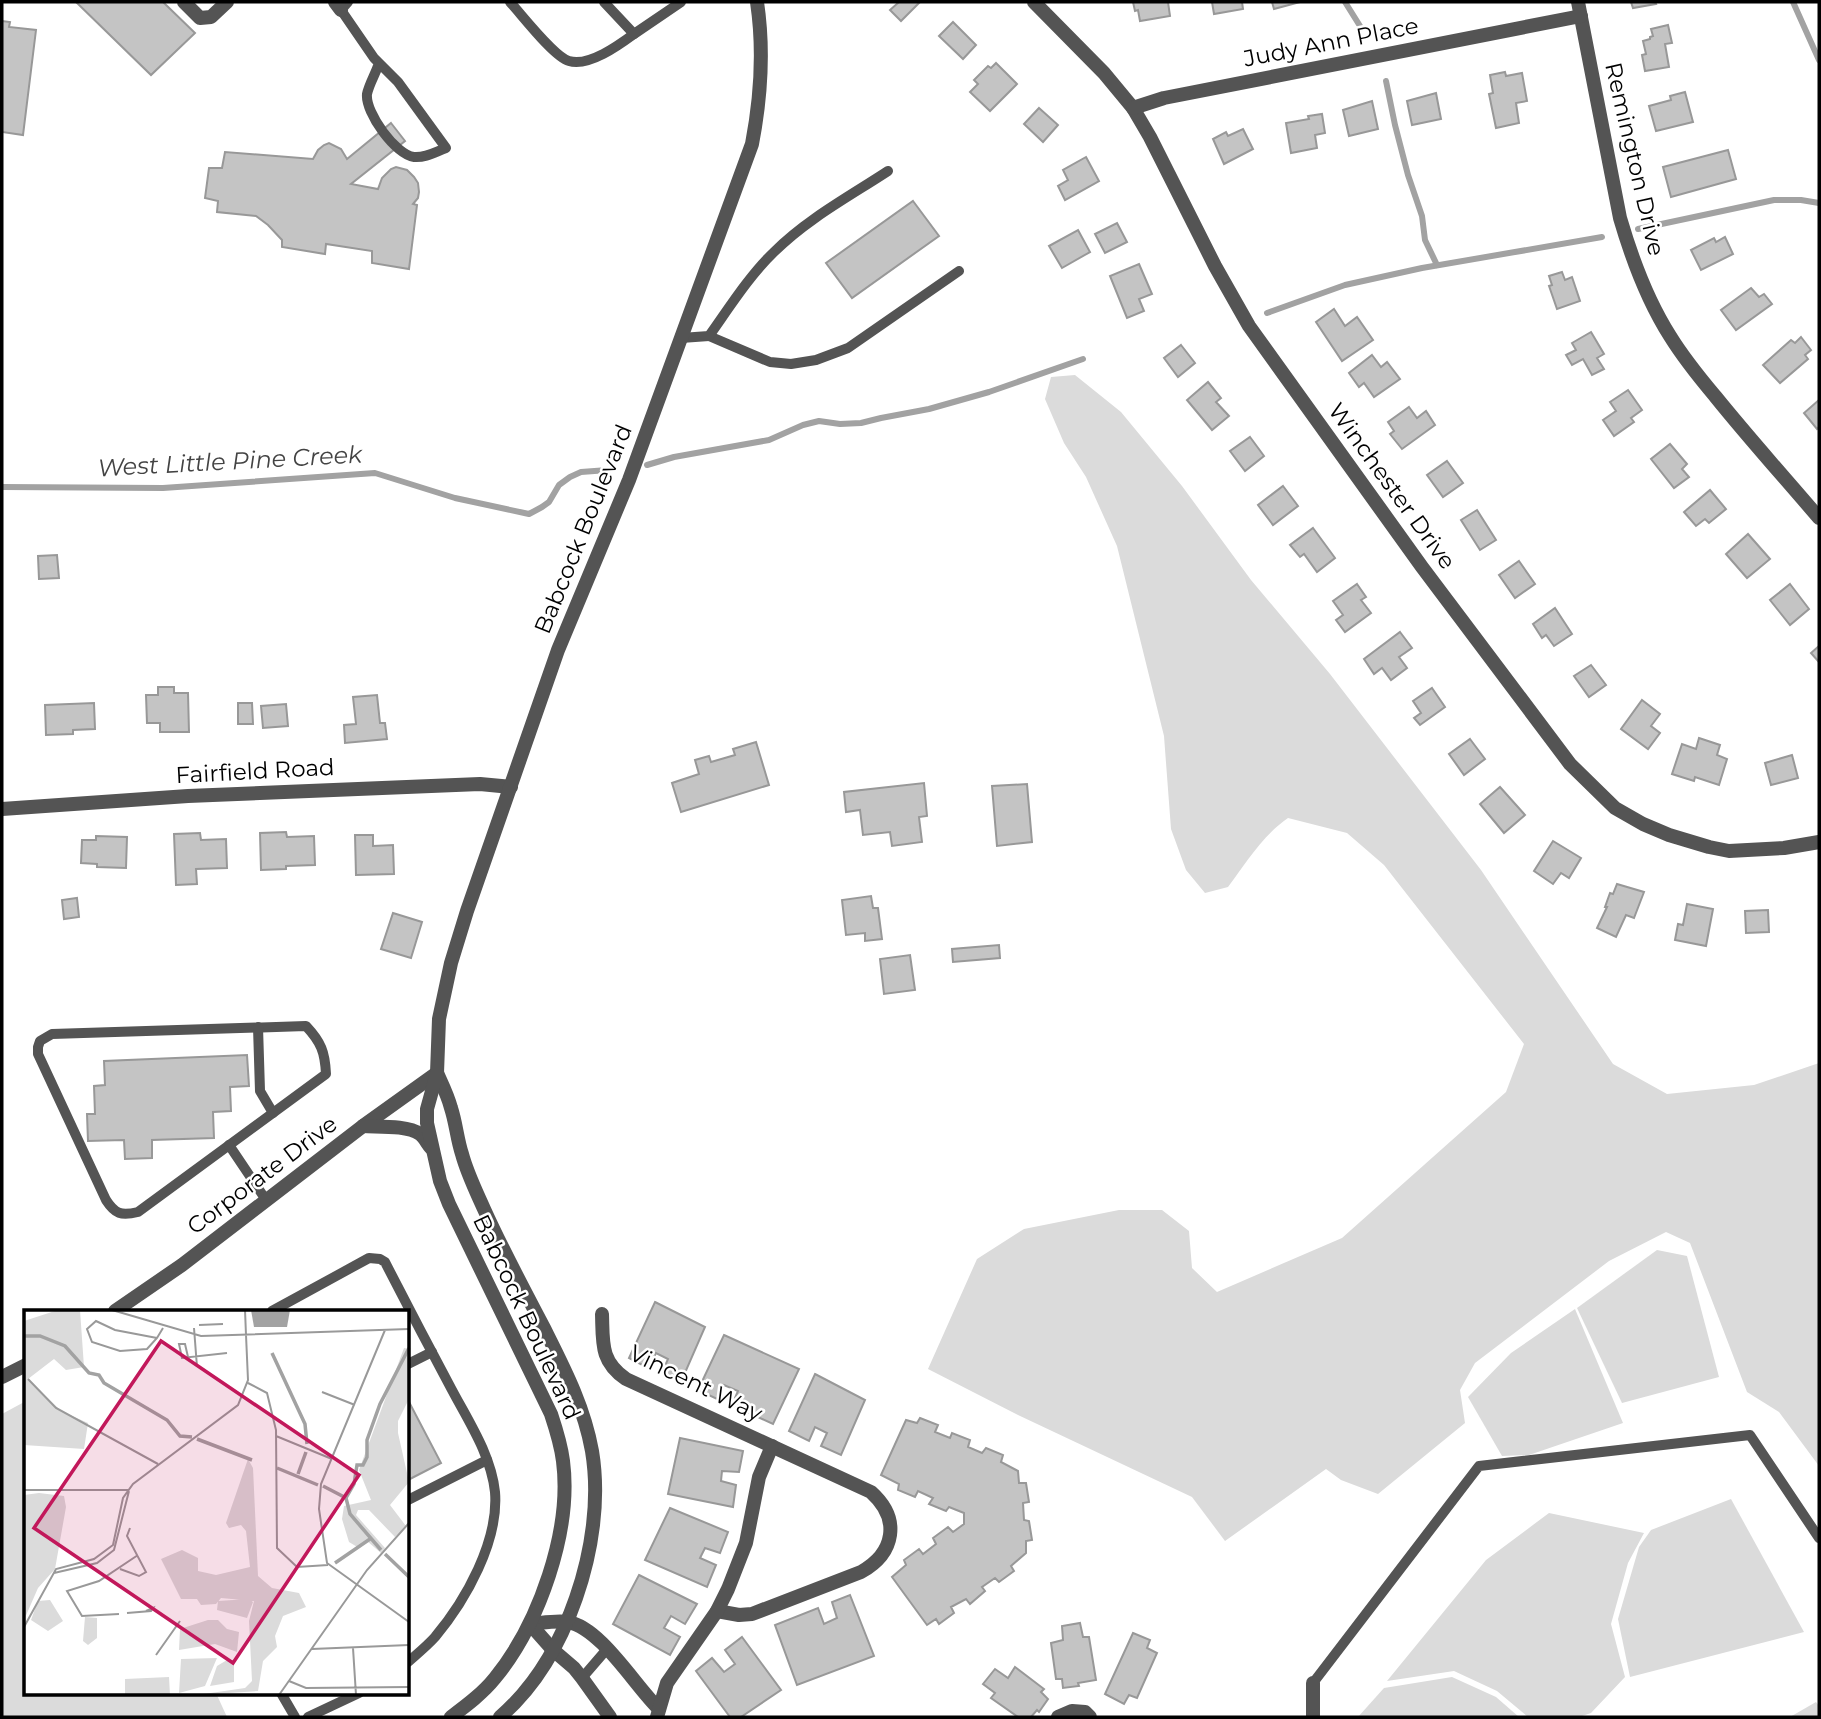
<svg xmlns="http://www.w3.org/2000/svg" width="1821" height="1719" font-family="Montserrat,sans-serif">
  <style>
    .green { fill: #dbdbdb }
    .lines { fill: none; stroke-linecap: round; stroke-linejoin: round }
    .stream { stroke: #a2a2a2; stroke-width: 6 }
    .building { fill: #c4c4c4; stroke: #989898; stroke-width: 2 }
    .service { stroke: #545454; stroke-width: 10 }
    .minor { stroke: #545454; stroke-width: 14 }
    .tertiary { stroke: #545454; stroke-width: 14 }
    .labels { text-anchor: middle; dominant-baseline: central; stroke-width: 5; stroke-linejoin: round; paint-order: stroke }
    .street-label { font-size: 23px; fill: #000; stroke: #fff }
    .water-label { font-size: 24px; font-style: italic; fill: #434343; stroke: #fff }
    .inset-river { fill: none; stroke: #a2a2a2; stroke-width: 3.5 }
    .inset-road { fill: none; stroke: #999; stroke-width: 2 }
    .view { fill: #c2185b; fill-opacity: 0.15; stroke: #c2185b; stroke-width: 3.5 }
    .inset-edge { fill: none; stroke: #000; stroke-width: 3.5 }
  </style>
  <rect width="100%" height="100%" fill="#fff"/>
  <!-- green -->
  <g class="green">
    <path d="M1075,375l46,37 61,74 69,94 79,94 151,196 132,194 54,30 87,-9 65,-22v403l-40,-54 -32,-20 -57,-149 -24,-11 -57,29 -134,102 -15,27 5,33 -87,71 -37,-14 -15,-11 -101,72 -33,-44 -174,-82 -90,-46 49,-110 47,-30 95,-19h43l27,21 3,37 25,24 125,-54 164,-146 18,-48 -140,-179 -37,-32 -59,-15c-25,17 -42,45 -60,69l-23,6 -19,-23 -15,-41 -7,-93 -47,-190 -31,-69 -22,-34 -19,-44 6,-22z"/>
    <path d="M1657,1250l30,6 32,121 -97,26 -45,-95z"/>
    <path d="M1575,1309l48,114 -94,32 -27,1 -34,-59 43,-44z"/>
    <path d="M26,1401v292h190l11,24h-225v-303z"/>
    <path d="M1731,1499l73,133 -174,45 -12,-58 21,-72 12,-17z"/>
    <path d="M1549,1513l95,20 -16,30 -17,61 14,53 -34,36 -12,4h-51l-31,-26 -43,-20 -67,10 99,-121z"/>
    <path d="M1452,1677l44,20 23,20h-161l26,-29z"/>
    <path d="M1816,1702l3,4v11h-29z"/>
  </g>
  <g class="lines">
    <!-- stream -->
    <g class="stream">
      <path d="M1345,2l15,24"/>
      <path d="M1793,2l26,58"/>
      <path d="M1386,81l9,44 13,50 14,41 3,24 12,25"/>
      <path d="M1638,229l136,-29h27l18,3"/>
      <path d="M1267,313l78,-28 77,-17 180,-31"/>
      <path d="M647,465l27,-8 95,-17 34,-15 16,-4 21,3 21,-1 20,-5 48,-9 60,-17 94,-33"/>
      <path d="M2,487l161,1 212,-15 80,25 74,16 13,-7 7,-5 10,-17 11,-8 11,-5 27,-2"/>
    </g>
  </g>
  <!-- building -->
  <g class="building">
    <path d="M76,2h87l32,31 -44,42z"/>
    <path d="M899,2h21l-19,19 -11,-11z"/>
    <path d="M1133,2h35l2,14 -30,5 -2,-11 -3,1z"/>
    <path d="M1212,2h30l1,7 -29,5z"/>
    <path d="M1272,2h28l-26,7z"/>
    <path d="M1631,2h24l1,2 -23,4z"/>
    <path d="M2,21l8,1 -1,5 27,3 -13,105 -21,-3z"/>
    <path d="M953,22l23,23 -13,14 -24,-23z"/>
    <path d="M1668,25l4,18 -7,1 4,23 -24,4 -3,-16 4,-1 -3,-13 7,-2v-2l3,-1 -2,-7z"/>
    <path d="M996,63l21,21 -27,27 -20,-19 8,-8 -4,-4 14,-14 3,2z"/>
    <path d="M1505,72l1,4 16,-3 5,28 -11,2 3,20 -23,5 -7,-34 4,-1 -3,-18z"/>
    <path d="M1685,92l8,30 -37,9 -7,-25 22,-6 -1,-4z"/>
    <path d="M1436,93l5,26 -29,6 -5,-24z"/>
    <path d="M1372,101l6,28 -29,7 -6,-26z"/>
    <path d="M1039,108l19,17 -15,17 -19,-18z"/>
    <path d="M1322,114l3,19 -10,2 2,13 -26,5 -5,-30 23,-4 -1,-3z"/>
    <path d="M391,123l14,18 -54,43 27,5 4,-11 9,-9 5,-2 11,3 7,7 4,6 1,9 -1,6 -5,6 4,1 -8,64 -37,-6v-12l-46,-7 -1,10 -43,-7v-7l-14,-15 -12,-9 -39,-4 1,-11 -13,-3 4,-30h13l3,-16 88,7 5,-9 6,-5 5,-2 12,6 6,10z"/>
    <path d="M1243,129l10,20 -29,15 -11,-25 13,-7 2,4z"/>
    <path d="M1728,150l8,29 -65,18 -8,-30z"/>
    <path d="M1086,157l13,24 -34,19 -7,-14 10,-6 -5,-10z"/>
    <path d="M913,201l26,35 -87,62 -26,-35z"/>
    <path d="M1117,223l10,19 -22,11 -10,-19z"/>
    <path d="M1078,230l12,22 -28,16 -13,-22z"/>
    <path d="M1725,237l8,17 -32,16 -10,-20 23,-12 2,4z"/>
    <path d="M1139,264l13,30 -13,5 5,12 -17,7 -17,-42z"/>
    <path d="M1562,272l3,8 7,-3 8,24 -23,8 -8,-23 3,-1 -3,-9z"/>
    <path d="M1751,288l8,9 5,-3 8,10 -36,26 -15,-20z"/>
    <path d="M1334,309l11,17 12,-9 16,23 -31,21 -26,-39z"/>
    <path d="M1591,332l13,22 -7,4 7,11 -12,6 -9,-16 -11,6 -6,-10 10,-5 -4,-7z"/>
    <path d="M1801,337l10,13 -6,5 3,4 -28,24 -17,-18 28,-25 4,3z"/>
    <path d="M1181,345l14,18 -17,14 -14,-19z"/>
    <path d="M1372,355l9,12 6,-5 13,17 -26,18 -10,-14 -5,4 -10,-14z"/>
    <path d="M1208,382l13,16 -5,4 13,14 -17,14 -25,-30z"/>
    <path d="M1628,390l14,20 -11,8 3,4 -20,14 -11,-16 13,-9 -6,-9z"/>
    <path d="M1819,400v27l-2,2 -13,-16z"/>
    <path d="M1409,407l8,11 9,-7 9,14 -33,24 -12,-15 4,-3 -6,-9z"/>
    <path d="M1250,437l14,19 -19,15 -15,-20z"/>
    <path d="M1670,444l17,20 -5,5 7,8 -15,11 -23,-29z"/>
    <path d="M1447,461l16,22 -20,14 -16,-22z"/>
    <path d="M1283,486l15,20 -25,19 -15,-20z"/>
    <path d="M1710,490l16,19 -17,14 -4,-4 -9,7 -12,-14z"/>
    <path d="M1477,510l19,30 -16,10 -19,-30z"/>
    <path d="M1313,528l22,30 -18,14 -13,-18 -4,3 -10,-12z"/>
    <path d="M1748,534l22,25 -23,19 -21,-24z"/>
    <path d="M57,555l2,23 -20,1 -1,-23z"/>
    <path d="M1519,561l16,23 -20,14 -16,-23z"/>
    <path d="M1357,584l9,13 -5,3 10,13 -26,19 -9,-12 7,-5 -10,-14z"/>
    <path d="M1790,584l19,25 -19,16 -20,-25z"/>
    <path d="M1555,608l17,26 -18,12 -8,-11 -4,3 -9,-14z"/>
    <path d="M1400,632l12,16 -13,9 8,11 -16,12 -9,-12 -8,6 -10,-15z"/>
    <path d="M1819,646v16l-8,-9z"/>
    <path d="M1591,665l15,20 -17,12 -15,-21z"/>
    <path d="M158,687h16v6h14l1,39h-29v-9h-13l-1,-28h12z"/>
    <path d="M1432,688l13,19 -25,18 -6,-7 7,-5 -8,-12z"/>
    <path d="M377,695l3,28h5l2,16 -42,4 -1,-18 12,-1 -3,-27z"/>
    <path d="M1642,700l18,14 -9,12 9,7 -12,16 -27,-20z"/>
    <path d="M94,703l1,26 -22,1v4l-27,1 -1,-30z"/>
    <path d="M238,703h14l1,21h-15z"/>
    <path d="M286,704l2,22 -25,2 -2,-22z"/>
    <path d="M1699,738l21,7 -3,10 10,4 -8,26 -24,-8 -1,4 -22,-7 10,-30 14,5z"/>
    <path d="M1470,739l15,20 -21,16 -15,-21z"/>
    <path d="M756,742l13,43 -88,27 -9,-29 27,-9 -4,-14 14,-4 2,6 24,-7 -2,-6z"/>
    <path d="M1792,755l6,23 -27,7 -6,-22z"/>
    <path d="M924,783l3,33 -8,1 3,25 -30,4 -2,-14 -27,3 -3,-25 -14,2 -2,-20z"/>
    <path d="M1027,784l5,58 -35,4 -5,-60z"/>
    <path d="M1500,787l25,28 -21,18 -24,-29z"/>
    <path d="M286,832l1,5 27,-1 1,29 -29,1v3l-25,1 -1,-37z"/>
    <path d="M200,833l1,7 25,-1 1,29 -31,1 1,15 -21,1 -2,-51z"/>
    <path d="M355,835h18v11l20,-1 1,29 -38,1z"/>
    <path d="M96,836l31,1 -1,31 -29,-1v-3l-16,-1 1,-23h14z"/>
    <path d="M1553,841l28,17 -12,20 -8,-5 -8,11 -19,-13z"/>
    <path d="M1617,884l27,8 -10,26 -8,-3 -10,22 -19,-9 10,-21h-2l5,-14 3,1z"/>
    <path d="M871,896l2,12h5l4,31 -17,2v-8l-19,2 -4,-35z"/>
    <path d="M77,898l2,19 -15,2 -2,-19z"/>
    <path d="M1687,904l26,5 -7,37 -31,-6 3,-16 5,1z"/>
    <path d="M1768,910l1,22 -23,1 -1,-22z"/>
    <path d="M393,913l29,9 -11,36 -30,-9z"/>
    <path d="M999,945l1,13 -47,4 -1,-13z"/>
    <path d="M910,955l5,35 -31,4 -4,-35z"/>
    <path d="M247,1055l2,31 -19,1 1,24 -18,1 1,26 -62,2v18l-27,1 -1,-19 -36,1 -1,-27h8l-1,-28 11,-1 -1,-24z"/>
    <path d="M655,1302l50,25 -24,55 -19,-9 6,-14 -12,-6 -8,15 -19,-10z"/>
    <path d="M724,1335l75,34 -26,55 -41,-19 6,-14 -14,-6 -7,14 -19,-9z"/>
    <path d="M815,1374l50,26 -24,55 -20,-9 6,-13 -12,-6 -6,14 -20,-10z"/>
    <path d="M408,1400l33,63 -33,17z"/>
    <path d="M920,1418l18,7 -3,7 15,6 2,-5 18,7 -2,7 14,6 4,-5 17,7 -2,7 17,9 1,12h7l3,19 -6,1 1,17 5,1 3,19 -6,1v12l-15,13 3,5 -15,11 -4,-4 -13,9 3,4 -15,13 -4,-5 -15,8 3,6 -15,11 -3,-5 -9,6 -35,-48 14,-12 -2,-5 15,-11 4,5 13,-10 -3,-6 15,-11 5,5 11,-8v-11l-15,-6 -3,4 -17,-7 4,-6 -15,-7 -3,6 -17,-7 1,-6 -18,-9 25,-55 11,3z"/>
    <path d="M680,1438l63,13 -4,21 -17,-1 -1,10 15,4 -3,22 -65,-13z"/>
    <path d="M670,1508l58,24 -8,21 -15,-5 -5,10 16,7 -9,22 -62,-27z"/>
    <path d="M639,1575l58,29 -12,20 -14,-8 -7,12 16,9 -10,18 -57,-31z"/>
    <path d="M850,1595l24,61 -77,29 -22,-60 43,-17 6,16 13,-6 -5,-16z"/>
    <path d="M1080,1623l3,14h6l7,43 -18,3 1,3 -16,2 -1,-9h-6l-5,-36 12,-3 -1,-14z"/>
    <path d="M1133,1633l17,7 -3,8 10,5 -20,45 -8,-3 -5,9 -19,-10z"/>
    <path d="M742,1637l39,53 -40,27h-11l-34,-46 16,-13 12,14 11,-8 -10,-14z"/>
    <path d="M1015,1667l29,22 -3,3 7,7 -9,13 -2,-2 -6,7h-13l-27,-19 4,-5 -12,-9 12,-15 13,9z"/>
  </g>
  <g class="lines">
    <!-- service -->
    <g class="service">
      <path d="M348,2l-7,8 33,48 24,24 48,66c-11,4 -20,10 -32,9 -18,-2 -49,-44 -47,-63 2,-10 9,-21 12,-31"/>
      <path d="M510,2c12,13 44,55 59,59 20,6 50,-16 65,-27"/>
      <path d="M604,2l30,32 47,-32"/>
      <path d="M709,336l61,26 21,2 25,-4 32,-12 111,-77"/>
      <path d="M681,338l28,-2c20,-28 40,-60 65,-84 33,-33 76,-56 114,-81"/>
      <path d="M306,1026c15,16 19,26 20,48l-188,138c-17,4 -23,2 -32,-12l-68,-146v-7l2,-6 12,-7z"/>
      <path d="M258,1027l2,64 13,22"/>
      <path d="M229,1145l37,55"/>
      <path d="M272,1311l97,-53 11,1 5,3c22,43 44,85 67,128 17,32 39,65 43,102 4,49 -29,108 -60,145 -8,9 -18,17 -27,25"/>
      <path d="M408,1364l24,-12"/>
      <path d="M408,1500l79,-40"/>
      <path d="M582,1678l25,-29"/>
      <path d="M1313,1683l166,-217 271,-31 69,103"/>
      <path d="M281,1693l14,24"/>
      <path d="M308,1717l51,-24"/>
    </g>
    <!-- minor -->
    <g class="minor">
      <path d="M184,2l16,16 11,-1 16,-15"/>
      <path d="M335,2l6,8"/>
      <path d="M1034,2l70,71 29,35 17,29 65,129 34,60 173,241 148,197 45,44 28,16 26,11 40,12 20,4 55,-3 35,-6"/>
      <path d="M1578,2l42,216c12,41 27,82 50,118 13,21 29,41 45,60 33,41 69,81 104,122"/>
      <path d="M1133,108l31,-10 417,-82"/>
      <path d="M2,809l186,-13 292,-12 31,3"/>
      <path d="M115,1311l67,-46 181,-139 74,-53"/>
      <path d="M602,1314c1,29 -2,47 24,65l245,113c30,27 24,61 -10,80l-109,42 -13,1 -22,-4"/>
      <path d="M2,1377l24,-12"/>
      <path d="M530,1624c12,-1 27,-4 38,-2 33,6 67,64 91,87"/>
      <path d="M530,1624l23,26 21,18 8,10 28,39"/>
      <path d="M657,1717l10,-34 50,-72 11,-22 18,-46 13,-66 13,-31"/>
      <path d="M1058,1717l14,-6 13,1 5,5"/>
      <path d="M1313,1717v-34"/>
    </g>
    <!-- tertiary -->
    <g class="tertiary">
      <path d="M437,1073c5,11 11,23 14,35 5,15 6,31 11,46 5,19 14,37 22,55 18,40 39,79 60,119 20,40 40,78 48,123 8,48 0,101 -16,147 -16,46 -39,87 -76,119"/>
      <path d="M363,1126c15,1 44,-1 57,8 4,3 7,9 11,14"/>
      <path d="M451,1717c16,-12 32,-24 44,-39 44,-54 77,-147 68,-217 -2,-16 -7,-32 -12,-47l-102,-210 -9,-23 -13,-58v-14l10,-36 2,-54 12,-56 16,-52 91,-261 71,-170 123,-336c9,-47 12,-95 5,-142"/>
    </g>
  </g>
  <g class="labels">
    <!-- street labels -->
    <g class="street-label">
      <text transform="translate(1331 42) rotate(-11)">Judy Ann Place</text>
      <text transform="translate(1635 159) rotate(77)">Remington Drive</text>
      <text transform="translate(1392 486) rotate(54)">Winchester Drive</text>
      <text transform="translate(583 529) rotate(-68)">Babcock Boulevard</text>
      <text transform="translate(255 771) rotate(-3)">Fairfield Road</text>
      <text transform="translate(262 1175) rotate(-37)">Corporate Drive</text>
      <text transform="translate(527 1317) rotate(65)">Babcock Boulevard</text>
      <text transform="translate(696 1383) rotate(26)">Vincent Way</text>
    </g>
    <!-- water labels -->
    <g class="water-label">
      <text transform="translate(230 461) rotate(-3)">West Little Pine Creek</text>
    </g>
  </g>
  <!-- overview -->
  <g transform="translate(24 1310)">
    <rect width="385" height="385" fill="#fff"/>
    <path d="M34,0h22l4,57 -18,3 -12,-11 -26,20 33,32 27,12 -4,26 -60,-4v-124zM380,38l5,1v50l-11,22v12l11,49 -19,23 16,21 -11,11 -26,-27h-11l-2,5 29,33 -4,5 -14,-12 -8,7 -10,-6 -7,-23 2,-13 27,-6 -12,-30zM224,149l5,9 5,108 14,12 27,5 7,14 -23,9 -8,20 2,11 -14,14 -5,30 -61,4 48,-7 7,-7 -3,-60 5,-20 -33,-3 -5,6 -15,1 -4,-6h-16l-20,-40 21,-9 16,8v13l18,4 34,-8 -4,-36 -5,-6 -12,3 -3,-5zM15,183l25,3 2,11 -11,62 -17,19 -14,32v-125zM225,289l4,3 -6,16 -30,-8 1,-9zM26,290l13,21 -15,10 -17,-11 7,-19zM61,307l12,1v20l-9,7 -5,-4zM184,310h10l9,9 12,3 -2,20 -22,-8 -36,6 1,-21zM193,348l-12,28 -26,7 2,-34zM203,350h7v22l-24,4 7,-20zM145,367l1,18h-45v-16z" fill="#dbdbdb"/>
    <path d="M227,0h39l-3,17h-33z" fill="#a2a2a2"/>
    <path class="inset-river" d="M0,26h16l25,10 24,27 10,2 5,8 63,37 13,16 12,1M248,43l33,71 2,20M173,129l55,21M253,158l41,17M274,164l8,-22M299,176l23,12 4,16 31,36M322,188l8,-14 3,-19h6l4,-8v-17l13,-36 29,-56M361,244l24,23M311,253l35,-24"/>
    <path class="inset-road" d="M88,0l89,26 208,-7M221,0l1,25M175,15l24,-1M170,18l3,39M361,20l-64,154 -2,25 8,54 82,59M133,28l-42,-8 -19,-9 -9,8 5,13 28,9 27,-2 10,-11 6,-10M164,47l-3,-13h-6l3,14 45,-5M4,69l28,29 102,56M224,73l19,10 9,37 1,118 20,19 31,-2M298,82l33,13M252,126l56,23M0,180h104M96,259l19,7 7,-4 -19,-36 3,-8M30,263l43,-10 17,-13 15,-59M103,303l24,-2 2,-3 -7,3M95,304l-37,2 -15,-25 32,-10 39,-26M0,317l32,-58 38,-10 19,-14 10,-47 10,-14 105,-79 10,-25 -2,-45M329,338l3,47M288,339l97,-4M132,345l24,-34M265,371l17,7 103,-1M255,385l88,-125 42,-47"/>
    <path class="view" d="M137,31l198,134 -126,188 -199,-135z"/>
    <rect width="385" height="385" class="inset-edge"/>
  </g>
  <!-- border -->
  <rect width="1821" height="1719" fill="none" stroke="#000000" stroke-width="7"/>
</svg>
